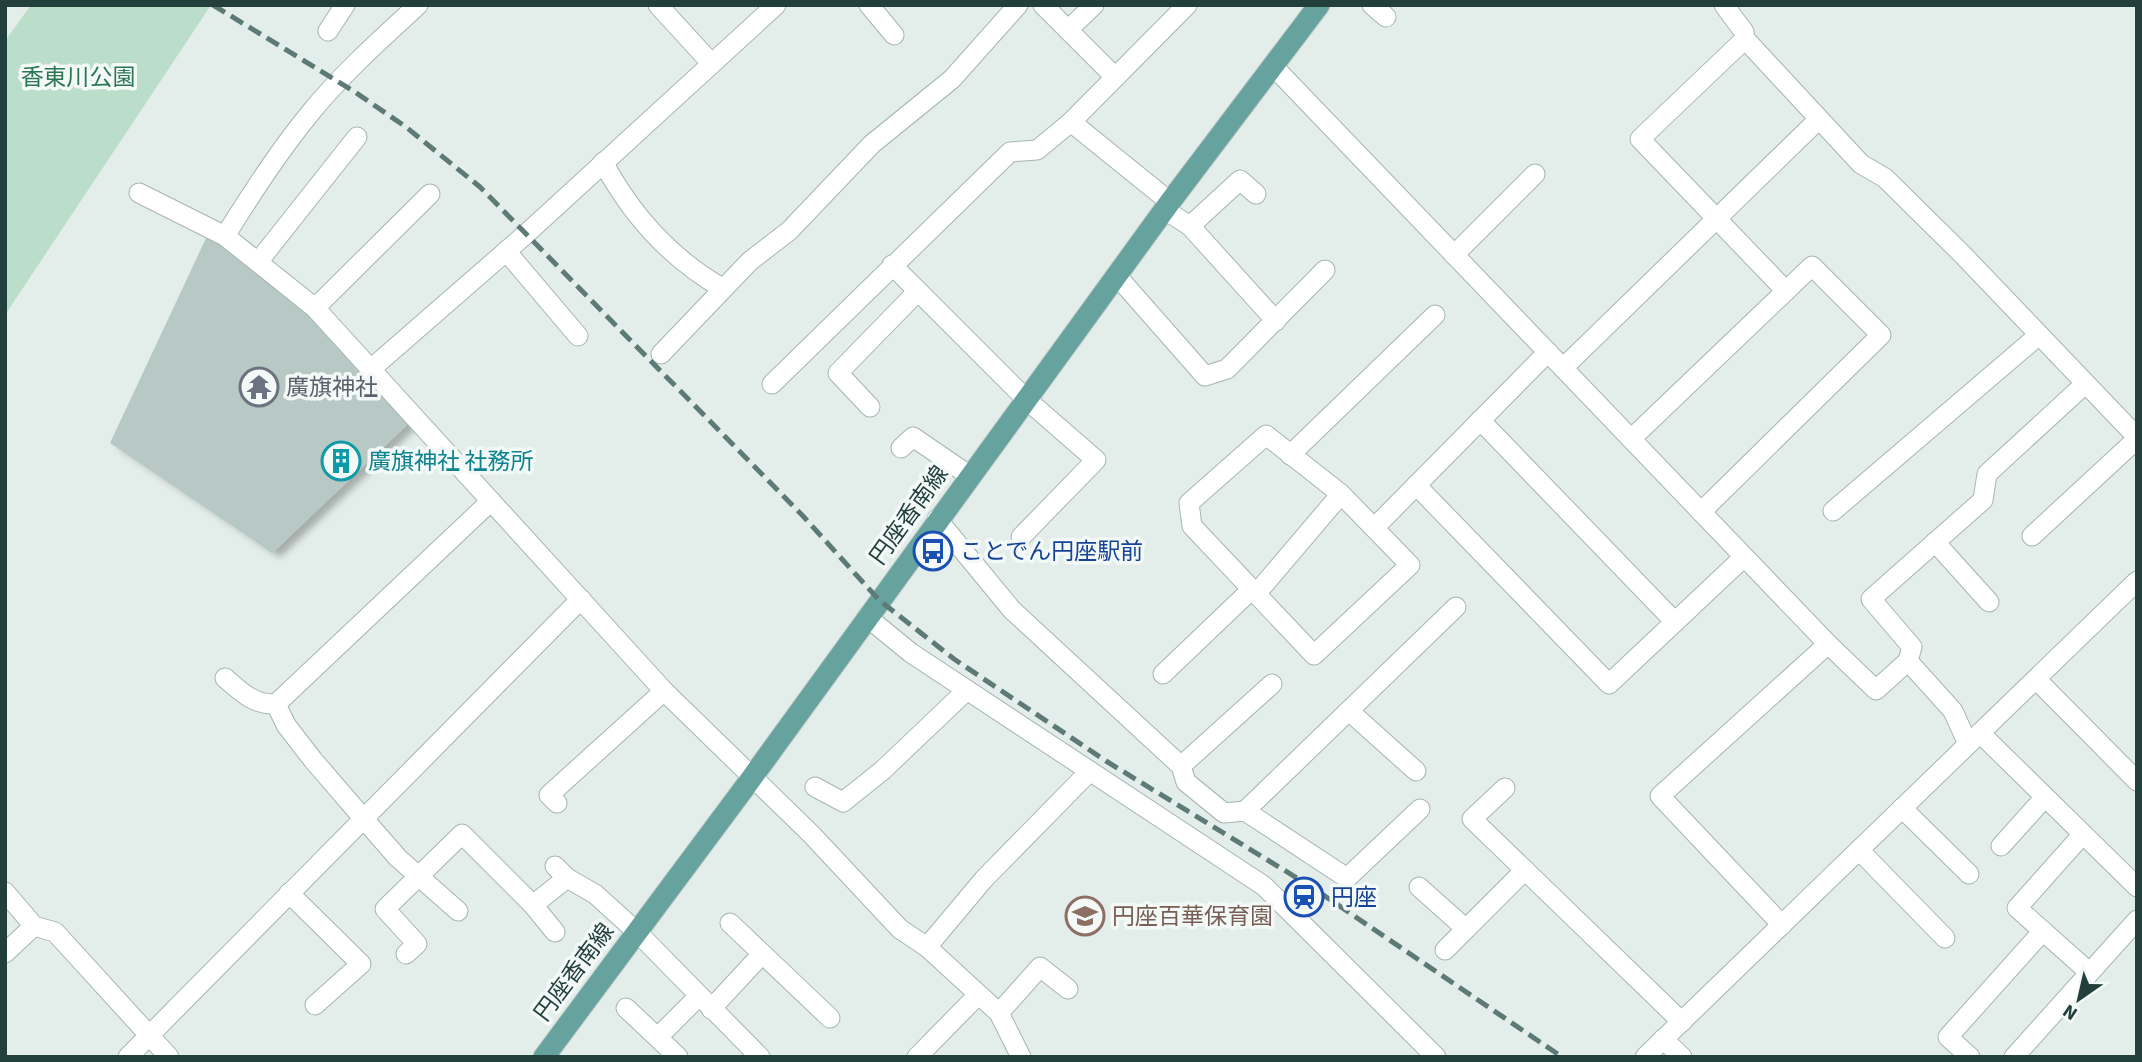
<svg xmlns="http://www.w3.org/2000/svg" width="2142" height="1062" font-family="'Source Sans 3','Noto Sans JP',sans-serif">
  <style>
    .green { fill: #bbdecb }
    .building { fill: #b8c8c4; filter: url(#shadow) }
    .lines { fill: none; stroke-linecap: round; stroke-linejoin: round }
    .minor-casing { stroke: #a5b5b2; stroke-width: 21 }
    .major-casing { stroke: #c1c9c8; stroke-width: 23 }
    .minor { stroke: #fff; stroke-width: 19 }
    .major { stroke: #67a39e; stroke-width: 21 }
    .rail { stroke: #5d7a77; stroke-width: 5; stroke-dasharray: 14 7; stroke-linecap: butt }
    .labels { text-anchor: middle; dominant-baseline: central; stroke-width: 7; stroke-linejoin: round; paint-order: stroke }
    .park-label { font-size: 23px; fill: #2b7655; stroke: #f3f9f7 }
    .worship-label { font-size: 23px; fill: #5b616d; stroke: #f3f9f7; text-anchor: start }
    .culture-label { font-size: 23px; fill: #0d838f; stroke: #f3f9f7; text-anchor: start }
    .street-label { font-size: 23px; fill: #223f3c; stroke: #f3f9f7 }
    .transit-label { font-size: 23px; fill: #164399; stroke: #f3f9f7; text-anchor: start }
    .education-label { font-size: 23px; fill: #785e54; stroke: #f3f9f7; text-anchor: start }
  </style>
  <defs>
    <filter id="shadow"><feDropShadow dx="8" dy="4.5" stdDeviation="3.5" flood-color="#0004"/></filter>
  </defs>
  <rect width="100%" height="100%" fill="#e3edea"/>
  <!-- green -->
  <path class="green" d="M31,5h180l-206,310v-274z"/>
  <!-- building -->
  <path class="building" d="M208,234l91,70 111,118 -138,131 -162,-110z"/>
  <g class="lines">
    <defs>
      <g id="minor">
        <path d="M658,5l53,58"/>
        <path d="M869,5l25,30"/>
        <path d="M1043,5l72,72"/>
        <path d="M1372,5l14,12"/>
        <path d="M1724,5l20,27 1,7 116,125 24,14 77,76 175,183"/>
        <path d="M1068,30l26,-25"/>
        <path d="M328,31l17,-26"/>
        <path d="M1745,39l-105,100 146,152"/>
        <path d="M1273,66l555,578 48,46 32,-29 45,50 15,33"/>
        <path d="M1071,122l99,80"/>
        <path d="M603,162c29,54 67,96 119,126"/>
        <path d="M139,193l86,43 90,72 349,383 147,143 89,95 27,18 72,66 22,44"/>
        <path d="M1165,210l25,16 86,95"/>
        <path d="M1190,226l50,-46 16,14"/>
        <path d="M225,236c27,-43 54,-85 86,-124 32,-39 70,-73 107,-107"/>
        <path d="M506,251l72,85"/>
        <path d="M1454,255l81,-81"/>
        <path d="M258,262l99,-125"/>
        <path d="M892,265l135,135 69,60 -75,77"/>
        <path d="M1117,276l88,100 22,-7 98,-99"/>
        <path d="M315,308l115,-114"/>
        <path d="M661,354l89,-93 39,-30 83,-87 80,-65 66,-74"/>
        <path d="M1563,368l256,-249"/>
        <path d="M371,369l155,-135 250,-229"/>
        <path d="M772,384l238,-232 27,-2 34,-28 116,-117"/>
        <path d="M870,407l-32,-34 80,-82"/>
        <path d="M1480,420l195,202"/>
        <path d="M1266,435l75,59 69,71 -96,90 -122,-129 -3,-23z"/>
        <path d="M1631,439l181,-173 69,69 -180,177"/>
        <path d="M901,448l12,-11 57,39"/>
        <path d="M1290,455l145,-140"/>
        <path d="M1416,485l193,199 135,-127"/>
        <path d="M1833,511l206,-176"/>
        <path d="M937,519l75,91 169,156 5,16 38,31 21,-2 102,67 73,-69"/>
        <path d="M1375,527l173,-175"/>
        <path d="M2032,536l105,-97"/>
        <path d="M1935,542l54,60"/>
        <path d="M1256,594l85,-100"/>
        <path d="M867,617l44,36 353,233 172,171"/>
        <path d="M1908,661l4,-14 -41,-48 112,-99 4,-26 98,-90"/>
        <path d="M1163,674l89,-85"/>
        <path d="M225,678c16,14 29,27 51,26"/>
        <path d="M2036,679l101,102"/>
        <path d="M1349,711l67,60"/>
        <path d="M1980,733l157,154"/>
        <path d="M1181,766l91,-82"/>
        <path d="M815,787l28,15 40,-32 84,-80"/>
        <path d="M1505,788l-33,31 210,203"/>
        <path d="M557,803l-8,-8 115,-104"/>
        <path d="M1902,808l67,66"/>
        <path d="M1245,811l211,-204"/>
        <path d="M2083,834l-66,74 72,64"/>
        <path d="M2001,846l44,-49"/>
        <path d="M1859,850l86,88"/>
        <path d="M555,866l12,12 28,16 42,38 123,125"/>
        <path d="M1419,887l47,42"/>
        <path d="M5,892l29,34 21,6 114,125"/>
        <path d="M289,893l72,71 -46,41"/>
        <path d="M533,905l34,-27"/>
        <path d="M458,911l-60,-53 -35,-40 -50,-58 -27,-35 -10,-21 215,-203"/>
        <path d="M730,923l100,95"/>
        <path d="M1782,925l-122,-129 168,-152"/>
        <path d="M927,947l57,-68 106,-108"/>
        <path d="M1445,950l80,-80"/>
        <path d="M5,953l29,-27"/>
        <path d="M406,954l11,-10 -32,-35 77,-75 71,71 22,27"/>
        <path d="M626,1008l52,49"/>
        <path d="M711,1009l51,-55"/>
        <path d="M999,1013l41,-46 28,22"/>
        <path d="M658,1037l40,-40"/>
        <path d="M1663,1039l19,18"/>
        <path d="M128,1057l453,-458"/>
        <path d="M917,1057l61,-62"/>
        <path d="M1645,1057l492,-476"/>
        <path d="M1970,1057l-22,-20 95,-106"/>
        <path d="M2014,1057l123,-137"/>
      </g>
      <path id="major" d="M544,1057l204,-274 422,-581 149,-197"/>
    </defs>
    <!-- minor casing -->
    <use href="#minor" class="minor-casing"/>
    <!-- major casing -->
    <use href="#major" class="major-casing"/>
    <!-- minor -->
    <use href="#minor" class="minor"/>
    <!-- major -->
    <use href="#major" class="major"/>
    <!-- rail -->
    <path class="rail" d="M213,5l142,87 51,35 74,60 323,329 76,84 75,59 152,102 204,125 252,171"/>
  </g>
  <!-- icons -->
  <defs>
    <symbol id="temple-ring" viewBox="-11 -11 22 22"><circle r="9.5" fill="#f3f9f7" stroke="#6b7280" stroke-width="1.5"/><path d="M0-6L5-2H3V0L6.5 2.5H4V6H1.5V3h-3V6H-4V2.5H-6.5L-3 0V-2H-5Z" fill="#6b7280"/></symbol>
    <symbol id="building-ring" viewBox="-11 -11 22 22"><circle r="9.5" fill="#f3f9f7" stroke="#0f9aa8" stroke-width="1.5"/><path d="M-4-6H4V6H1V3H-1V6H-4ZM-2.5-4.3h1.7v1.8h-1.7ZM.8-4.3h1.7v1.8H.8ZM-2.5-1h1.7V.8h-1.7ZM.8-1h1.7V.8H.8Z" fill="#0f9aa8"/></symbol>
    <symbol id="bus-ring" viewBox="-11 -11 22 22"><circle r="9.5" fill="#f3f9f7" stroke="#1a4fb4" stroke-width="1.5"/><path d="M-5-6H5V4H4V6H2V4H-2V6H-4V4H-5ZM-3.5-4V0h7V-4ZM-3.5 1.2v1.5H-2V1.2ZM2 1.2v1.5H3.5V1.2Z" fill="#1a4fb4"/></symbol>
    <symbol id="station-ring" viewBox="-11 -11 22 22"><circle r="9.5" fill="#f3f9f7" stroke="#1a4fb4" stroke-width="1.5"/><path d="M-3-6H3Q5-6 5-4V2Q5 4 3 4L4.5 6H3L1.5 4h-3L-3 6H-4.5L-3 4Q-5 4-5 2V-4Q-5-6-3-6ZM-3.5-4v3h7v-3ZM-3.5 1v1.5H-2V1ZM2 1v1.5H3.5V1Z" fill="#1a4fb4"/></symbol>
    <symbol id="school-ring" viewBox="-11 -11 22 22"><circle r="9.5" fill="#f3f9f7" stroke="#8d6e63" stroke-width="1.5"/><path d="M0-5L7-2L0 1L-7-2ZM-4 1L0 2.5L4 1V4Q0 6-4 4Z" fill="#8d6e63"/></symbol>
  </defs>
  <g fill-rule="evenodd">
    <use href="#temple-ring" x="237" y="365" width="44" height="44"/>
    <use href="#building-ring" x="319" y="439" width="44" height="44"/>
    <use href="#bus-ring" x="911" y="529" width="44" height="44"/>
    <use href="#station-ring" x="1282" y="875" width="44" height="44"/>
    <use href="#school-ring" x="1063" y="894" width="44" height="44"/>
  </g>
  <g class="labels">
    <!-- park labels -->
    <g class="park-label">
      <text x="78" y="77">香東川公園</text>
    </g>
    <!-- worship labels -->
    <g class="worship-label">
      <text x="286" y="387">廣旗神社</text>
    </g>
    <!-- culture labels -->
    <g class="culture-label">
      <text x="368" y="461">廣旗神社 社務所</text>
    </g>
    <!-- street labels -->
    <g class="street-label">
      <text transform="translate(909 515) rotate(-54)">円座香南線</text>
      <text transform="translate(574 972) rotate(-53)">円座香南線</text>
    </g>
    <!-- transit labels -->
    <g class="transit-label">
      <text x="960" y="551">ことでん円座駅前</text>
      <text x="1331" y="897">円座</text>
    </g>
    <!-- education labels -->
    <g class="education-label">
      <text x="1112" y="916">円座百華保育園</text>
    </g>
  </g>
  <!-- border -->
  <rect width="2142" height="1062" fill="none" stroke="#223f3c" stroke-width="14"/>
  <!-- north arrow -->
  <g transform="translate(2079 999) rotate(214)" stroke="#f3f9f7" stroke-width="5" paint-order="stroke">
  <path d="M0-5L12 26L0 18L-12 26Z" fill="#223f3c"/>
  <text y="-10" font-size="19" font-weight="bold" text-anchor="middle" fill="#223f3c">N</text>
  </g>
</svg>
